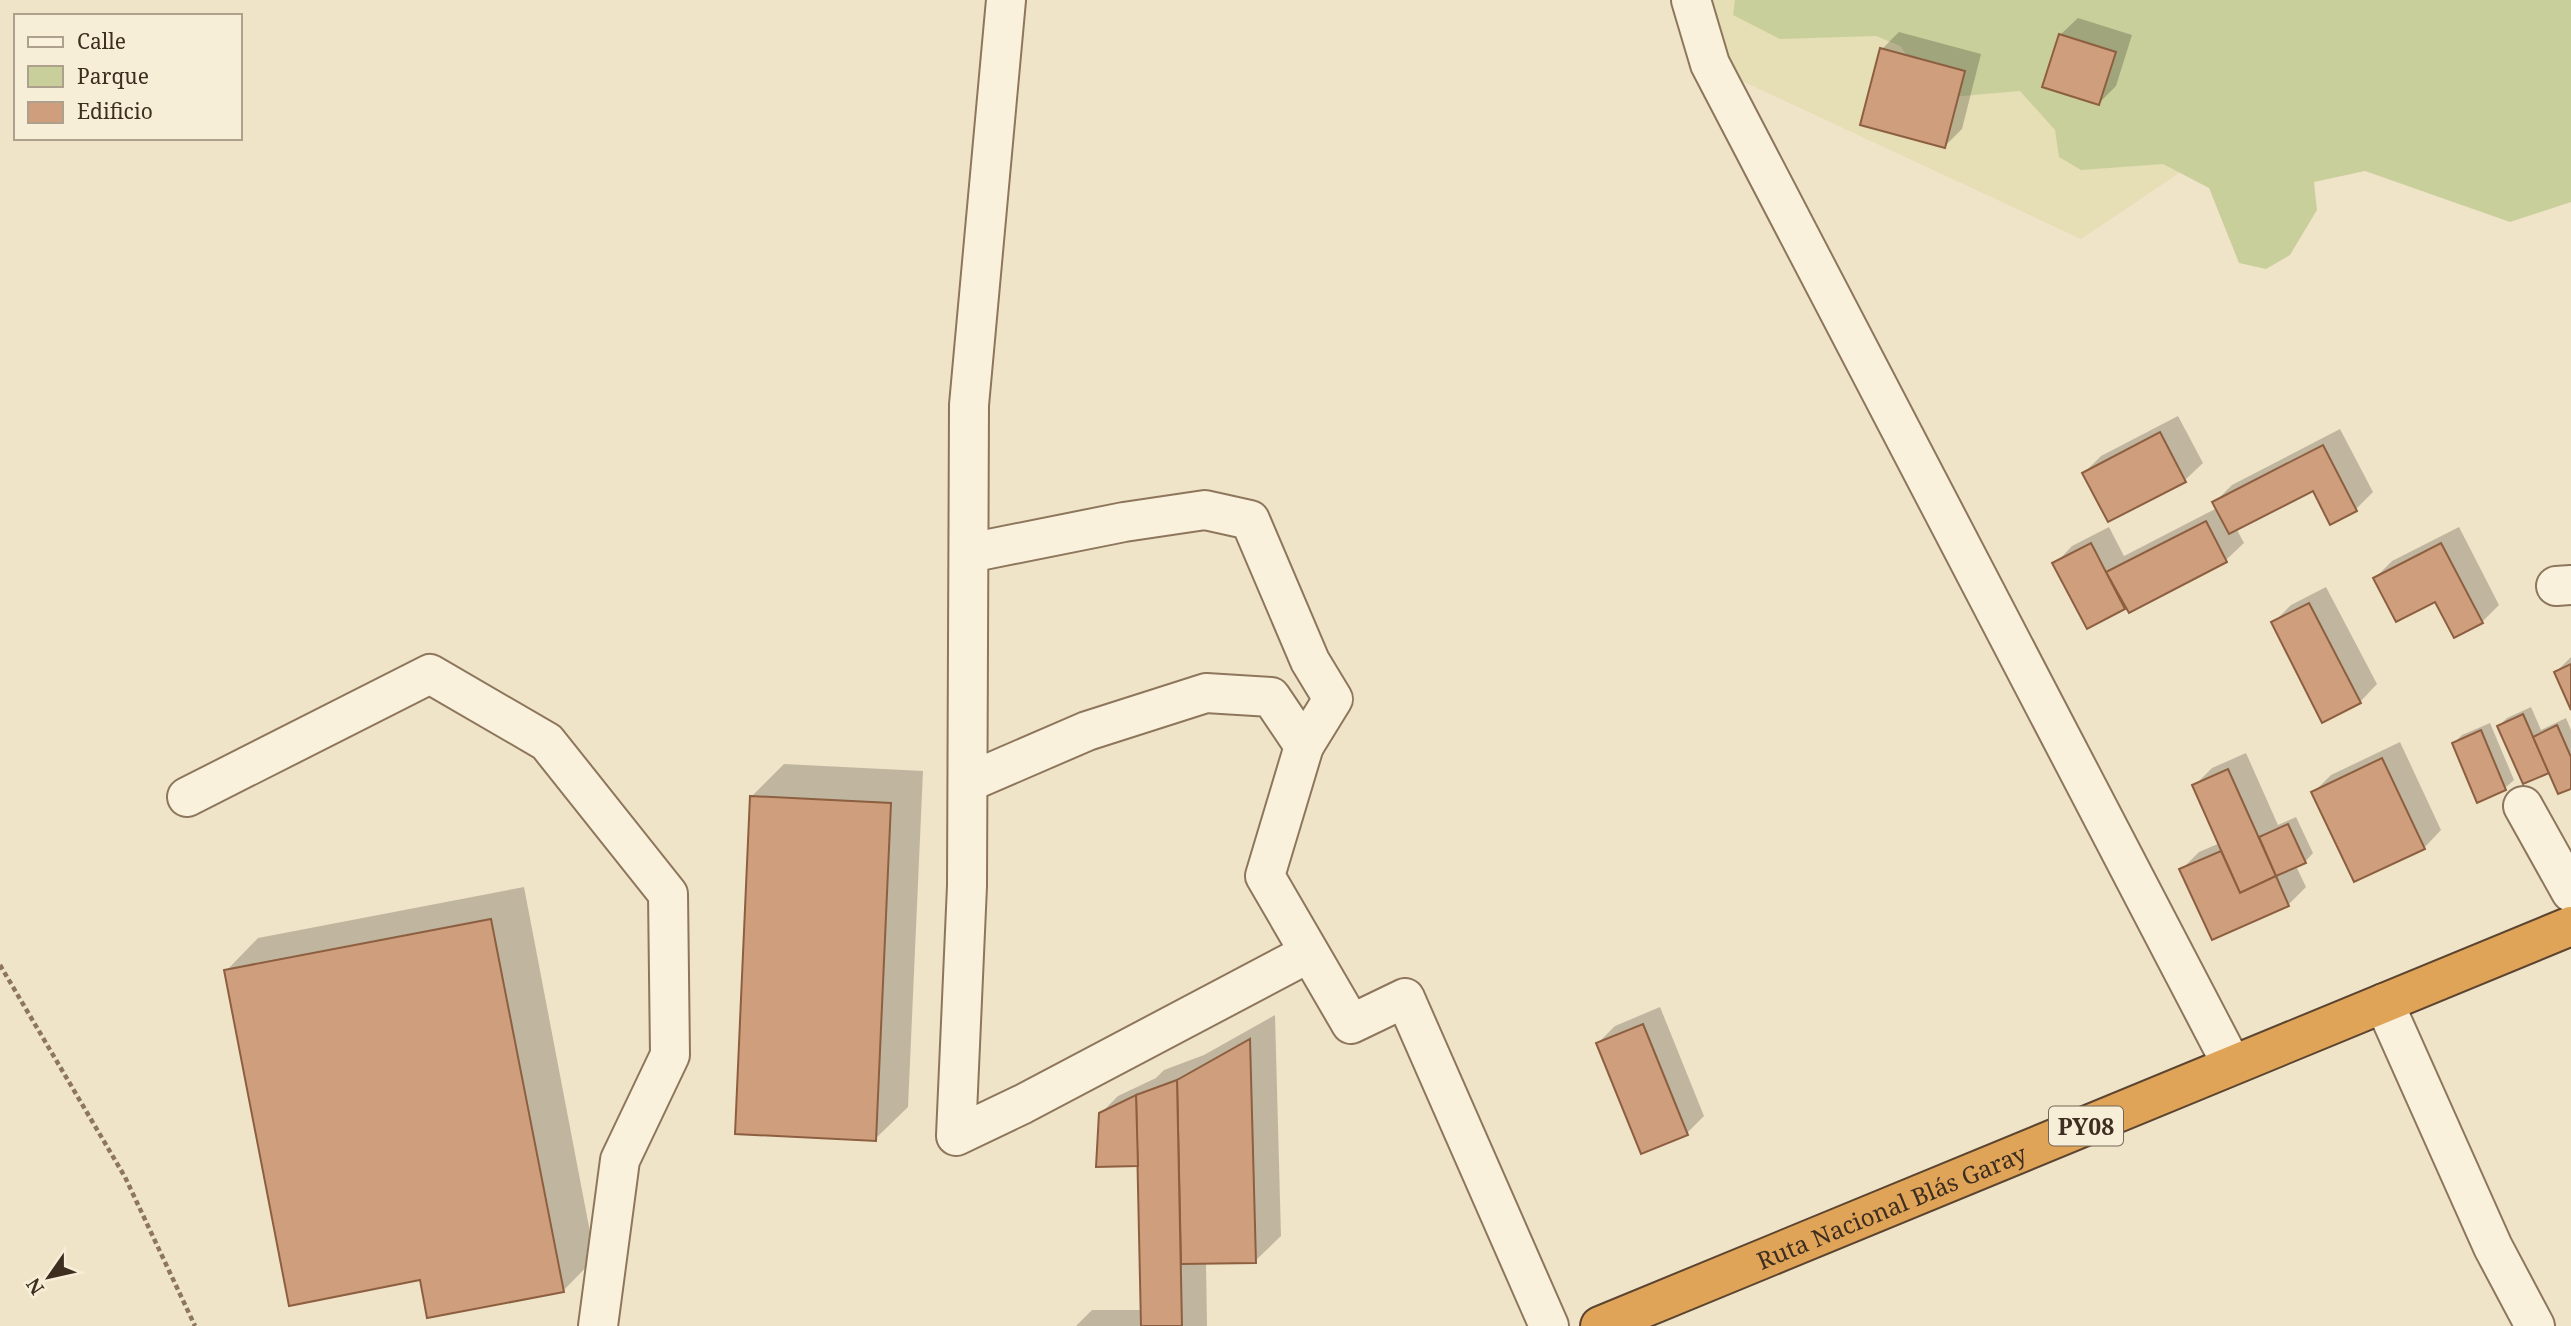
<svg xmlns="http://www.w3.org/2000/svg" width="2571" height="1326" font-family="'Noto Serif',serif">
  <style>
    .farmland { fill: #e6deb5 }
    .green { fill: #c9cf9b }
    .shadow { fill: #0003 }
    .building { fill: #cf9f7d; stroke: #8d5f41; stroke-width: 2 }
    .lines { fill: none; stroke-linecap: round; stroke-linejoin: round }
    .minor-casing { stroke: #8d765c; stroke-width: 42 }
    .highway-casing { stroke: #5b4430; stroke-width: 42 }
    .path { stroke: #8d765c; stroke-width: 4.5; stroke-dasharray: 5 3.5; stroke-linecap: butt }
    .minor { stroke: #faf1dc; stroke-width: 38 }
    .highway { stroke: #e0a458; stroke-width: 38 }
    .labels { text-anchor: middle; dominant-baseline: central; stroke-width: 5; stroke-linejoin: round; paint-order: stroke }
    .shield { fill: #f7eed8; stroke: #756857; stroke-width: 2 }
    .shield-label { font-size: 23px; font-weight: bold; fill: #3d2e20 }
    .street-label { font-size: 24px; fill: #3d2e20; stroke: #f7eed8 }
  </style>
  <rect width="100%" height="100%" fill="#f0e4c8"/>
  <!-- farmland -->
  <path class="farmland" d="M1709,0h523l-26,155 -125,84 -382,-178z"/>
  <!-- green -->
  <path class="green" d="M1735,0h836v202l-61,20 -145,-51 -51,11 3,28 -27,45 -24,14 -27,-6 -30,-75 -46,-24 -82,6 -22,-13 -4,-27 -35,-39 -81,7 -39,-52 -24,-10 -96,3 -47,-24z"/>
  <!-- shadow -->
  <g class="shadow">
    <path d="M2078,18l54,17 -16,51 -17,17 -39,-68z"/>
    <path d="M1899,32l82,22 -19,75 -18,18 -62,-98z"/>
    <path d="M2178,416l25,47 -18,17 -77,40 -24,-47 17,-17z"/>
    <path d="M2340,429l33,63 -17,17 -42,-21 -78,40 8,15 -18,17 -97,51 -3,-5 -38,20 -33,-62 17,-18 37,-19 15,29 93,-48 -3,-5 18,-18z"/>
    <path d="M2459,527l40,78 -17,17 -46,-22 -61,-22 17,-17z"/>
    <path d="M2326,587l51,97 -17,18 -87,-79 18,-18z"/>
    <path d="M2571,657v49l-15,-34z"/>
    <path d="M2531,707l10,23 25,-12 5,12v57l-72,-61 8,-8z"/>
    <path d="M2490,723l24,57 -9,8 -27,12 -24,-57 8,-8z"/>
    <path d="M2400,742l41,88 -17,18 -110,-56 17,-17z"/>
    <path d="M2246,753l32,72 18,-8 17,36 -8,9 -9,4 10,21 -18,18 -75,33 -31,-69 17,-17 21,-9 -26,-57 18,-18z"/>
    <path d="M784,764l139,7 -15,336 -33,32 -123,-343z"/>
    <path d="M524,887l71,371 -32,33 -142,-13 -195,-307 32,-33z"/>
    <path d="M1660,1007l44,109 -17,17 -89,-90 17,-17z"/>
    <path d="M1275,1015l6,221 -26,25 -49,1 1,64h-131l16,-16h51l-3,-146 -40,-50 18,-18 38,-18 8,-8 40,-15z"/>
  </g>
  <!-- building -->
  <g class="building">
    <path d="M2059,34l57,18 -17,53 -57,-18z"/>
    <path d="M1880,48l85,23 -20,77 -85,-23z"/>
    <path d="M2160,432l26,50 -78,40 -26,-49z"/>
    <path d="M2323,445l34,66 -27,14 -17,-34 -84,43 -17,-32z"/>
    <path d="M2206,521l21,41 -98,51 -23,-41z"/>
    <path d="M2091,543l34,66 -38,20 -35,-66z"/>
    <path d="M2441,543l42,80 -29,15 -19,-36 -39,20 -23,-44z"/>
    <path d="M2309,603l52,100 -39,20 -51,-101z"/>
    <path d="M2571,664v46l-17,-38z"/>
    <path d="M2523,714l26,59 -26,11 -26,-58z"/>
    <path d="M2557,725l14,32v32l-13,5 -25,-57z"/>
    <path d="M2481,730l25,60 -29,13 -25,-60z"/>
    <path d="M2382,758l43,91 -71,33 -43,-90z"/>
    <path d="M2228,769l48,107 -36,17 -48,-108z"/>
    <path d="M750,796l141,7 -15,338 -141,-7z"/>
    <path d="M2288,824l18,39 -30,13 -17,-39z"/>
    <path d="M2221,851l19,42 36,-17 13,30 -77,34 -33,-71z"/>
    <path d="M491,919l73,373 -137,26 -7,-38 -131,26 -65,-336z"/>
    <path d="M1643,1024l45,111 -47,19 -45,-111z"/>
    <path d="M1250,1039l6,224 -75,1 -4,-184z"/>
    <path d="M1177,1080l5,246h-41l-5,-231z"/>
    <path d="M1136,1095l2,71 -42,1 3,-54z"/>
  </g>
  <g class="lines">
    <defs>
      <g id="minor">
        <path d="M1006,0l-37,405 -2,481 -11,250 67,-32 286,-151"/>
        <path d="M1691,0l19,64 522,1001"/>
        <path d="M969,553l155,-31 81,-12 45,10 60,141 23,38 -29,47"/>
        <path d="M2556,586l15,-1"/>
        <path d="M969,782l118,-51 119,-38 65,4 33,49 -39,130 86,148 54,-26 144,328"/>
        <path d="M187,797l243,-123 117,68 121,152 2,161 -50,105 -22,166"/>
        <path d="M2523,806l48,86"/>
        <path d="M2384,1003l109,244 42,79"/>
      </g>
      <g id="highway">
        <path id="s1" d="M1600,1326l971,-400"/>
      </g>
    </defs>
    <!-- minor casing -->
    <use href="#minor" class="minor-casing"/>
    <!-- highway casing -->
    <use href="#highway" class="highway-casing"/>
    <!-- path -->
    <path class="path" d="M0,965l125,212 70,149"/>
    <!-- minor -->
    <use href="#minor" class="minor"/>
    <!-- highway -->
    <use href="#highway" class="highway"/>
  </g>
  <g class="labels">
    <!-- shield labels -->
    <rect class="shield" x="2049" y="1106.5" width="74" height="39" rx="5"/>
    <g class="shield-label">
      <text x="2086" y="1126">PY08</text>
    </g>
    <!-- street labels -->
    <g class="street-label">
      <text stroke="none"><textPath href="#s1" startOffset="315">Ruta Nacional Blás Garay</textPath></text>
    </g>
  </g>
  <!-- legend -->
  <rect x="14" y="14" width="228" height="126" fill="#f7eed8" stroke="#ada18e" stroke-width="2"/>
  <rect x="28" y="37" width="35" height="10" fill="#faf1dc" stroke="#ada18e" stroke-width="2"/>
  <text x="77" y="49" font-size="21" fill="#3d2e20">Calle</text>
  <rect x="28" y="66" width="35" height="21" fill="#c9cf9b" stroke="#ada18e" stroke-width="2"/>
  <text x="77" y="84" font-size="21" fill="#3d2e20">Parque</text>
  <rect x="28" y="102" width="35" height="21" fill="#cf9f7d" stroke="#ada18e" stroke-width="2"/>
  <text x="77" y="119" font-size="21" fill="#3d2e20">Edificio</text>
  <!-- north arrow -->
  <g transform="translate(49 1277) rotate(236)" stroke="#f7eed8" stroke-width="5" paint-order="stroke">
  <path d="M0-5L12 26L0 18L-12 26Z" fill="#3d2e20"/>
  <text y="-10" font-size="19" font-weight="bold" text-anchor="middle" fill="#3d2e20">N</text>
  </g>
</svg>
